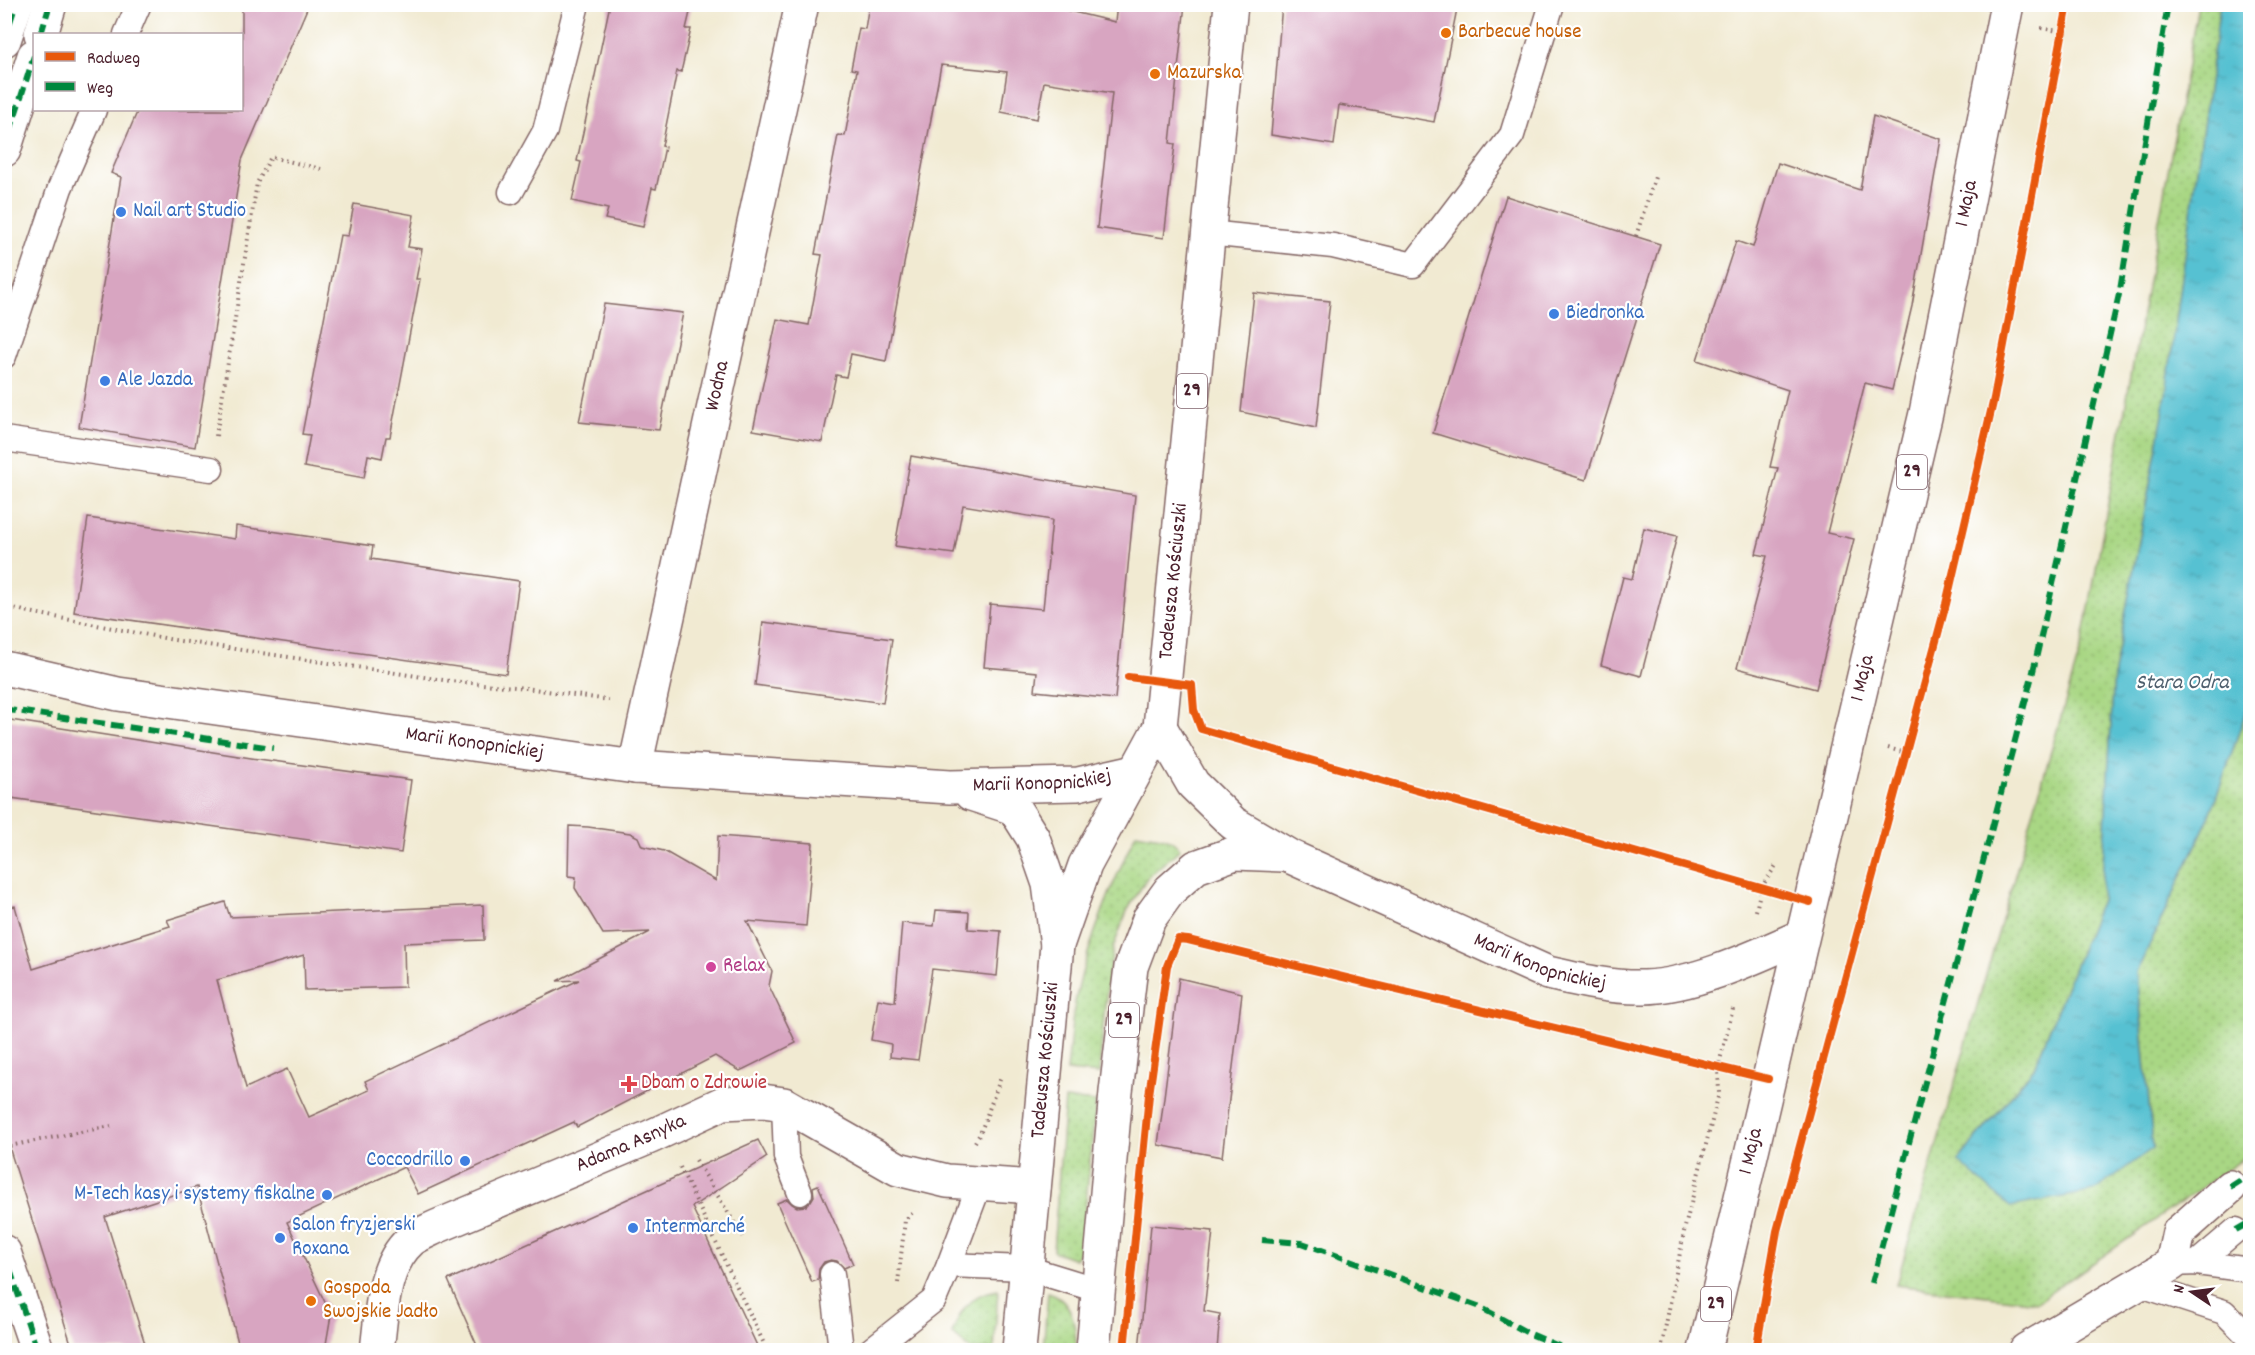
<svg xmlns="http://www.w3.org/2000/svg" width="2255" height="1355" font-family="Dekko,sans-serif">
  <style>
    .grass { fill: url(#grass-dots); stroke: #7a7b58; stroke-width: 1.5 }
    .water { fill: url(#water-ripples); stroke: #50707e; stroke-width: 1.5 }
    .building { fill: #d8a5c1 }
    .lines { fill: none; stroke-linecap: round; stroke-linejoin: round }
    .lane-casing { stroke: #846665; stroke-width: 27 }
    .street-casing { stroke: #846665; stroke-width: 36 }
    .primary-casing { stroke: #846665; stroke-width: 36 }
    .path { stroke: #846665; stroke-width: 4; stroke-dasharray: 1.5 4.5; stroke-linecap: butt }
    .lane { stroke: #fff; stroke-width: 24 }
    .street { stroke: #fff; stroke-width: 33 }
    .primary { stroke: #fff; stroke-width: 33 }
    .quiet { stroke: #00873e; stroke-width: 6; stroke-dasharray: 12 6; stroke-linecap: butt }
    .cycleway-casing { stroke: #fff; stroke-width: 11 }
    .cycleway { stroke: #e8590c; stroke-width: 8 }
    .food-dot { fill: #e8710a; stroke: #fff; stroke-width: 2 }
    .shop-dot { fill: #3f7fe0; stroke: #fff; stroke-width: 2 }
    .hotel-dot { fill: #d1479c; stroke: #fff; stroke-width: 2 }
    .health-dot { fill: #e0444e; stroke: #fff; stroke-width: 2 }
    .labels { text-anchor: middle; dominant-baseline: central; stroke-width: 4.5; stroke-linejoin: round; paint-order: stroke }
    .shield { fill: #fff; stroke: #80626b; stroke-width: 1.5 }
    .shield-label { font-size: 20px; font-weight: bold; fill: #4a1f2b }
    .food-label { font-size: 21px; fill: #c56008; stroke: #fff; text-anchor: start }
    .street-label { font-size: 21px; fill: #4a1f2b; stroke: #fff }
    .shop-label { font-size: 21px; fill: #366cbe; stroke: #fff; text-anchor: start }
    .hotel-label { font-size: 21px; fill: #b23c85; stroke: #fff; text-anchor: start }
    .health-label { font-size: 21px; fill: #be3a42; stroke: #fff; text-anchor: start }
    .water-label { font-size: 22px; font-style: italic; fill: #4f606e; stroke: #fff }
  </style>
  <defs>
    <pattern id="grass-dots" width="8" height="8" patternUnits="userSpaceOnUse" patternTransform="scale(1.5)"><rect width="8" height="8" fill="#a9d784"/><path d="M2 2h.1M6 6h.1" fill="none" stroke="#93b872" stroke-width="1.8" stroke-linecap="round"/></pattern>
    <pattern id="water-ripples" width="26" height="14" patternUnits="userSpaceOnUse" patternTransform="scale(1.5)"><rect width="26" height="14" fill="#57c1d2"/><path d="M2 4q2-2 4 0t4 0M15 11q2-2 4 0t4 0" fill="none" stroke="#4da5b4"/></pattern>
  </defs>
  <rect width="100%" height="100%" fill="#fff"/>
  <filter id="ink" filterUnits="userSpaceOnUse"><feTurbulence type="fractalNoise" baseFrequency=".0167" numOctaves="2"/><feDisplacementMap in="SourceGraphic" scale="12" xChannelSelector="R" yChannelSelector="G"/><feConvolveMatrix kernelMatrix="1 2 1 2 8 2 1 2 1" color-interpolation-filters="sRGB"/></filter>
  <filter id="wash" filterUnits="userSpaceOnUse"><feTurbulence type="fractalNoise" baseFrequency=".008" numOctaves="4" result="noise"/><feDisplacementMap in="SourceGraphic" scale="24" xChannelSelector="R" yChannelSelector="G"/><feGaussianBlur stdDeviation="1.35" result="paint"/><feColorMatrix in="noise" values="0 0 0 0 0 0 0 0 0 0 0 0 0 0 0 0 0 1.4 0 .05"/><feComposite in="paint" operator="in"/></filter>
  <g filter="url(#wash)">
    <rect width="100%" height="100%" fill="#f1ead2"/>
    <!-- grass -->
    <g class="grass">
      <path d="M2198,5h22l-57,410 -49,258 -13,227 -67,168 -76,93 195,-13 -16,-176 73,-157 40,-115v454l-213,148 -141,-17 187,-644z"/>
      <path d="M1136,833c14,3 37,2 44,16l-33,29 -20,33 -14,37 -8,56 -6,70 -32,-3c3,-26 4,-53 10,-78 13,-56 35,-108 59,-160z"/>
      <path d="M1065,1099l31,3 -15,148 -6,9 -22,-8z"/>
      <path d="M998,1290l-4,60h-23l-19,-16c9,-26 18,-40 46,-44z"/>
      <path d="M1048,1292c26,7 28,35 28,58h-33z"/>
    </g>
    <!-- water -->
    <path class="water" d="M2220,5h30v695l-40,115 -73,157 16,176 -59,43 -84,16 -52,-46 76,-93 67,-168 13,-227 49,-258z"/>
    <g id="blocks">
      <!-- building -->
      <g class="building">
        <path d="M242,4h67l-67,156 -47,287 -116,-20 42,-250 -10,-4 27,-63h104z"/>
        <path d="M610,4h82l-6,25h5l-10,43 -4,-1 -15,75 3,1 -9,42 -4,-1 -9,39 -38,-8 3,-10 -36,-8 9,-39 -4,-1z"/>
        <path d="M869,4h171l75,18 2,-18h68l-15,139 5,1 -11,94 -67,-10 15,-135 -68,-11 -7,37 -36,-7 6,-40 -66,-7 -55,296 -35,-7 -5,23 -10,-2 -14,67 -69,-12 24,-111 32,6 13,-70 -7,-1 23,-119 7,1 12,-66 -6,-1 8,-41 6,1z"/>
        <path d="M1282,4h176l-24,118 -95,-17 -5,40 -63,-10z"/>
        <path d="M1873,116l68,23 -29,167 -20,84 -27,-7 -38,150 27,6 -38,150 -79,-21 30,-112 -11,-2 22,-86 -8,-1 18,-77 -91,-30 39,-119 17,6 25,-84 82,27z"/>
        <path d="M1506,196l154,48 -74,236 -153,-47z"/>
        <path d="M354,204l60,11 -6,32 14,2 -6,30h4l-30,158h-4l-4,21 -14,-3 -4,23 -60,-11 6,-32 -8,-1 38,-199 8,1z"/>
        <path d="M1254,293l76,8 -14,127 -75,-16z"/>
        <path d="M604,304l79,9 -24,117 -80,-8z"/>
        <path d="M911,456l224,39 -20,204 -80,-8 2,-19 -53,-5 6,-63 53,5 9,-89 -89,-15 -9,49 -59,-8z"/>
        <path d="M88,518l147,21 1,-13 137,20 -2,13 148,22 -13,93 -432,-62z"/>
        <path d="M1644,528l33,8 -36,140 -40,-11 22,-88 9,2z"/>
        <path d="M763,622l129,17 -9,64 -128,-18z"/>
        <path d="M4,719l247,39 160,22 -10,73 -397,-56z"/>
        <path d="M569,826l19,1 42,6 8,4 4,9 22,5 52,30 2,-45 95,7 -7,83 -59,-5 25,50 -3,15 27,57 -56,28 -25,-15 -138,71 -3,-5 -156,72 -14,-27 -117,55 44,93 -6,35h-85l-43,-163 -92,30 42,133h-74l-69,-219v-223l11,-2 18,63 137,-43 -3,-6 58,-18 5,15 253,-12 1,35 -80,3 1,44 -100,3 -1,-35 -87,25 29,108 41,-19 22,48 60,-27 -4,-9 214,-101 -22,1 93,-49 -47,2 -28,-46 1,-11 -8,-1z"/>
        <path d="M936,910l33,2 -1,17 33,2 -4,45 -65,-7 -14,91 -28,-3 1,-13 -20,-4 7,-41 17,3 7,-79 32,3z"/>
        <path d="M1179,978l63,15 -20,164 -64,-12z"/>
        <path d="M758,1140l9,17 -75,50 67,143h-280l-31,-70z"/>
        <path d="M818,1185l35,79 -9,4 -7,-7 -6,-1 -7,2 -5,7 -1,11 -6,2 -35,-79 10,-4 5,5 5,3 9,-1 5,-5 3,-5 -1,-9z"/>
        <path d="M1151,1225l62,6 -9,80 16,3 -3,36h-78z"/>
      </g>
    </g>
  </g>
  <g filter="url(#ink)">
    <use href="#blocks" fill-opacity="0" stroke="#846665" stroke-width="1.5"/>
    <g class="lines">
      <defs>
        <g id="lane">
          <path d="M126,34l13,-30"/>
          <path d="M511,192l34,-61 32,-127"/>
          <path d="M1208,233l125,13 80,19 99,-130 40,-131"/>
          <path d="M4,356l56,-168 34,-78"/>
          <path d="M4,439l207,30"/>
          <path d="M784,1104l2,53 14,36"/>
          <path d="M2197,1263l39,-33"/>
          <path d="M2172,1264l25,-1 53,7"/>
          <path d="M949,1265l31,-82"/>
          <path d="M832,1274l9,76"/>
          <path d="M2138,1284l86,28 26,26"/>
          <path d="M871,1350l63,-50 15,-35 77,3 72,22"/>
        </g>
        <g id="street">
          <path d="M41,34l9,-30"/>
          <path d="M4,40l12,-36"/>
          <path d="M4,150l30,-94"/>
          <path id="s1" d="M4,668l114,26 517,73 315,20 128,-3 57,-13"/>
          <path id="s2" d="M635,767l167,-763"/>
          <path d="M971,794l43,14 19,30 16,46 8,61"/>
          <path d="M4,1252l33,98"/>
          <path id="s3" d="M377,1350c5,-36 4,-83 34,-110 7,-5 17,-9 25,-13l214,-90 73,-34 40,-2 21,3 114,65 49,12 87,6"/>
          <path d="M2026,1350l146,-86 7,-32 51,-45"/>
        </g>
        <g id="primary">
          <path id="s4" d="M1160,727l33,57 40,39 56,33 259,117c31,7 64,15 96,14 50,-1 113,-31 158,-51"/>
          <path id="s5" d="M1019,1350l38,-405 28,-80 75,-138 71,-723"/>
          <path d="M1093,1350l23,-258 15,-125 18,-48 21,-29 26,-23 39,-14 49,2"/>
          <path id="s6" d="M1705,1350l221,-937 81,-409"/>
        </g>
      </defs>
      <!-- lane casing -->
      <use href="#lane" class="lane-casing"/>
      <!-- street casing -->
      <use href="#street" class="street-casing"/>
      <!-- primary casing -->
      <use href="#primary" class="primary-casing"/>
      <!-- path -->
      <g class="path">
        <path d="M2041,28l23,4"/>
        <path d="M1636,236l20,-62"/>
        <path d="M216,436l41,-253 14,-26 50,12"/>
        <path d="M4,605l20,6 150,29 276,41 76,7 83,12"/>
        <path d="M1208,731l564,160"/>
        <path d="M1888,748l18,5"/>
        <path d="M1756,911l5,-23 16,-24"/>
        <path d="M1182,939l547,131"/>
        <path d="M975,1142l5,-8 21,-57"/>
        <path d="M4,1147l107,-21"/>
        <path d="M696,1160l47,77"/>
        <path d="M680,1167l87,183"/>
        <path d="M898,1283l7,-63 7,-7"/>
        <path d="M1661,1350l24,-123 34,-134 -1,-25 15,-59"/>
      </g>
      <!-- lane -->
      <use href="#lane" class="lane"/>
      <!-- street -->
      <use href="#street" class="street"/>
      <!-- primary -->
      <use href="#primary" class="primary"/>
      <!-- quiet -->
      <g class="quiet">
        <path d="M41,34l9,-30"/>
        <path d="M4,40l12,-36"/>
        <path d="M4,150l30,-94"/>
        <path d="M4,711l5,-1 264,38"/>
        <path d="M2230,1187l20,-13"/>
        <path d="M2236,1230l14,-8"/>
        <path d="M1262,1240l40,3 176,63 50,27 40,17"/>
        <path d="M4,1252l33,98"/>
        <path d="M1872,1283l160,-607 88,-386 48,-286"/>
      </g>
      <defs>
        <g id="cycleway">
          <path d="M1128,677l64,8 2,25 7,19 609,173"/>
          <path d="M1124,1350l25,-255 18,-129 11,-27 10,1 580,139"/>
          <path d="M1756,1350l21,-119 169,-627 48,-206 74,-394"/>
        </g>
      </defs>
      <!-- cycleway casing -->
      <use href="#cycleway" class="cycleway-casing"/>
      <!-- cycleway -->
      <use href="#cycleway" class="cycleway"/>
    </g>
  </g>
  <!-- markers -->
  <g class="food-dot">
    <circle cx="1446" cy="33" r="6"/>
    <circle cx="1155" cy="74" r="6"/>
    <circle cx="311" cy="1301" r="6"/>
  </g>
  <g class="shop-dot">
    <circle cx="121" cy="212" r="6"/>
    <circle cx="1554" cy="314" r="6"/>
    <circle cx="105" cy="381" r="6"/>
    <circle cx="465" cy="1161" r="6"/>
    <circle cx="327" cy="1195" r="6"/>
    <circle cx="633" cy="1228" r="6"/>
    <circle cx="280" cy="1238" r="6"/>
  </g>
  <circle class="hotel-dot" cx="711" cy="967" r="6"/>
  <path class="health-dot" d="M626 1075h6v6h6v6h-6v6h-6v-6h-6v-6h6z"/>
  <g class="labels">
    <!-- shield labels -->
    <g class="shield">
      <rect x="1177" y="374" width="30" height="34" rx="4.5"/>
      <rect x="1897" y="455" width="30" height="34" rx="4.5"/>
      <rect x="1109" y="1003" width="30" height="34" rx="4.5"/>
      <rect x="1701" y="1287" width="30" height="34" rx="4.5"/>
    </g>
    <g class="shield-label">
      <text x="1192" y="391">29</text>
      <text x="1912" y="472">29</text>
      <text x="1124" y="1020">29</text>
      <text x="1716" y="1304">29</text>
    </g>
    <!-- food labels -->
    <g class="food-label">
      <text x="1458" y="33">Barbecue house</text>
      <text x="1167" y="74">Mazurska</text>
      <text x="323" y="1289">Gospoda<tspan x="323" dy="24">Swojskie Jadło</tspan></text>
    </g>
    <!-- street labels -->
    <g class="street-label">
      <text stroke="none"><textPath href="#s6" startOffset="1176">1 Maja</textPath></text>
      <text stroke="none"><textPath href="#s2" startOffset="390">Wodna</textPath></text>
      <text stroke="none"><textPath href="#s5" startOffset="795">Tadeusza Kościuszki</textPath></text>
      <text stroke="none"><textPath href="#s6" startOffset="690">1 Maja</textPath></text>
      <text stroke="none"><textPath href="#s1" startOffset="477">Marii Konopnickiej</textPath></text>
      <text stroke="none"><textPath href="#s1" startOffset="1047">Marii Konopnickiej</textPath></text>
      <text stroke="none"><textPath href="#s4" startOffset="460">Marii Konopnickiej</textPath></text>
      <text stroke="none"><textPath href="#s5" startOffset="291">Tadeusza Kościuszki</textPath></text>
      <text stroke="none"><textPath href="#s3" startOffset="358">Adama Asnyka</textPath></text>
      <text stroke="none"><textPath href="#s6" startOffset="204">1 Maja</textPath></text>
    </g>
    <!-- shop labels -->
    <g class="shop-label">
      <text x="133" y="212">Nail art Studio</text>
      <text x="1566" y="314">Biedronka</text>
      <text x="117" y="381">Ale Jazda</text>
      <text x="453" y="1161" text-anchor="end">Coccodrillo</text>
      <text x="315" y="1195" text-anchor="end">M-Tech kasy i systemy fiskalne</text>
      <text x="292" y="1226">Salon fryzjerski<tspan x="292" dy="24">Roxana</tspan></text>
      <text x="645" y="1228">Intermarché</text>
    </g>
    <!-- hotel labels -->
    <g class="hotel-label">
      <text x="723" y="967">Relax</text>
    </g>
    <!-- health labels -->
    <g class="health-label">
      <text x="641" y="1084">Dbam o Zdrowie</text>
    </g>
    <!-- water labels -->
    <g class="water-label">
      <text x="2182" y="683">Stara Odra</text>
    </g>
  </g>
  <!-- margin -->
  <rect width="2255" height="1355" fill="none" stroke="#fff" stroke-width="24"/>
  <!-- legend -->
  <rect x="33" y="33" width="210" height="78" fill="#ffffff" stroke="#b7a5aa" stroke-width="1.5"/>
  <rect x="45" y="52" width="30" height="9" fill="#e8590c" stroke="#b7a5aa" stroke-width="1.5"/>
  <text x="87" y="63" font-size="18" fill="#4a1f2b">Radweg</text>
  <rect x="45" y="82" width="30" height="9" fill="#00873e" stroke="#b7a5aa" stroke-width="1.5"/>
  <text x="87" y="93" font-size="18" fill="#4a1f2b">Weg</text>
  <!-- north arrow -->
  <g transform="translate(2192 1292) rotate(283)" stroke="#ffffff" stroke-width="4.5" paint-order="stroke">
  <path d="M0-4.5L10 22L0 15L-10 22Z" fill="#4a1f2b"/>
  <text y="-9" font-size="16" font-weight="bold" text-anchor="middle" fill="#4a1f2b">N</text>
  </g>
</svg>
